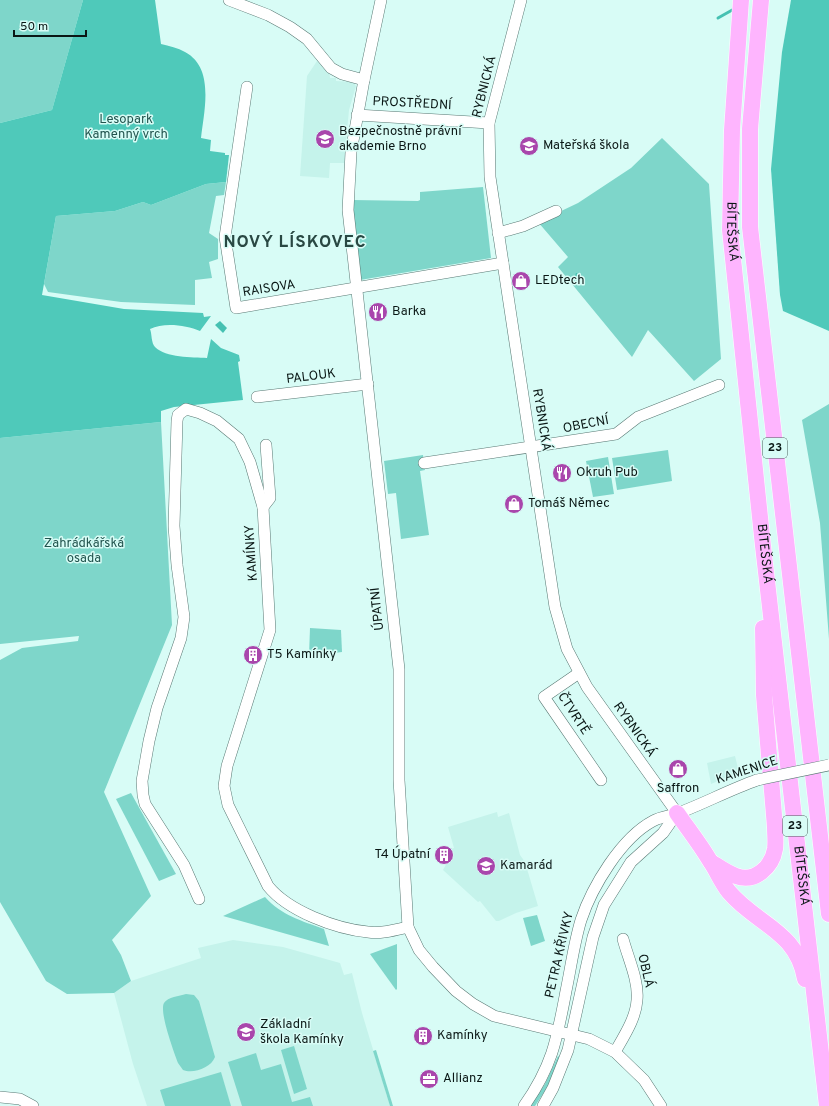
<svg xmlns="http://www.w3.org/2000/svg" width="829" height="1106" font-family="Overpass,sans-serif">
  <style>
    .built { fill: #c5f3eb }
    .green { fill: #7ed6ca }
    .forest { fill: #4fc9ba }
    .water { fill: #46c1b2 }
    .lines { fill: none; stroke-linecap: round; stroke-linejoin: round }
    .stream { stroke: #46c1b2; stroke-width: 3 }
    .minor-casing { stroke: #597974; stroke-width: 12 }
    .highway-casing { stroke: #fff; stroke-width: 17 }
    .minor { stroke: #fff; stroke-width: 11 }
    .highway { stroke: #feb5fe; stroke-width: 16 }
    .minor-bridge-casing { stroke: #597974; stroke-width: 12; stroke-linecap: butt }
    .minor-bridge { stroke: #fff; stroke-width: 11 }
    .labels { text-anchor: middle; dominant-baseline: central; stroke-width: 3; stroke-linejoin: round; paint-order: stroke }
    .shield { fill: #d8fcf6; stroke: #485c58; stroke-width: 1 }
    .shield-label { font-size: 12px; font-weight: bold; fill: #0a1715 }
    .street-label { font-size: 13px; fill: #0a1715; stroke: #d8fcf6 }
    .park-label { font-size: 13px; fill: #21544e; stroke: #d8fcf6 }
    .poi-label { font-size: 13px; fill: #0a1715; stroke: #d8fcf6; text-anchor: start }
    .district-label { font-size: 17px; font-weight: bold; letter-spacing: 1px; fill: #294843; stroke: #d8fcf6 }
  </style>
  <rect width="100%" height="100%" fill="#d8fcf6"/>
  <!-- built -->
  <g class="built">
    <path d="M319,58l10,12 1,8h6v3l17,1 3,4 -7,24 -5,53h-14l-1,15 -29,-2 7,-100z"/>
    <path d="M735,756l4,16 -28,12 -4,-21z"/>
    <path d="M497,812l1,5 11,-4 11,42 5,7 13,44 -22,7 -17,8h-3l-16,-20 -2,1 -35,-32 6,-11 -3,-8 8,-3 -6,-21z"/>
    <path d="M233,940l50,7 57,16 4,12 8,-2 10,40 28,93h-243l-14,-42 -19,-71 17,-12 70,-23 -3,-10z"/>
  </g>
  <!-- green -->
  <g class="green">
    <path d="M0,0h83l-31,110 -52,13z"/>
    <path d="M662,138l47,46 12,175 -27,22 -46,-51 -16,27 -74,-90 10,-10 -30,-35 40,-19 53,-35z"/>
    <path d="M226,182l-2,13 -8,1 -7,37 9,6v20l-9,3 3,16 -17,2v25l-74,-3 -73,-10 -4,-8 12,-68 59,-5 28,-9 8,3 55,-21z"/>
    <path d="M483,187l8,71 -131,22 -8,-80 66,1 2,-1v-8z"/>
    <path d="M829,404v235l-9,-116 -18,-103z"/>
    <path d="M161,422l11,203 -68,167 47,104 -39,44 9,15 10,26 -17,12 -47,1 -21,-13 -46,-79v-242l22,-12 56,-7 1,-5 -79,8v-206z"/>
    <path d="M668,450l4,31 -55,9 -5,-32z"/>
    <path d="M423,455l2,15 -5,1 9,64 -28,4 -5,-46 -8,1 -4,-33z"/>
    <path d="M608,457l6,37 -21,3 -7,-36z"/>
    <path d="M310,628l31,2 1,22 -33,4z"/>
    <path d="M131,793l45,81 -17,7 -43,-82z"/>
    <path d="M265,897c16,18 37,24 59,32l5,17 -106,-30z"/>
    <path d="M537,915l8,26 -14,5 -8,-28z"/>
    <path d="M397,944v45l-1,1 -26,-36z"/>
    <path d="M186,994l8,1 5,6 16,56c-4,11 -22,17 -32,13l-5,-7c-4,-11 -19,-51 -14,-60 4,-6 15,-7 22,-9z"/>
    <path d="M294,1046l13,43 -13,5 -13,-44z"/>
    <path d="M376,1050l17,56h-3l-17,-55z"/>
    <path d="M256,1053l5,17 20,-6 11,38 18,-5 3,9h-71l-14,-44z"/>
    <path d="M558,1056l2,1 -12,29 -13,20h-5l15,-22z"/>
    <path d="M221,1072l10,34h-66l-5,-16z"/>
  </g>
  <!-- forest -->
  <g class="forest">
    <path d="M83,0h72l6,44c8,2 17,4 24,8 30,16 19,59 16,86l10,2 -1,11 15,2v2h4l-3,27 -20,2 -55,21 -8,-3 -28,9 -59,5 -14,79 82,14 79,4 1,4 7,-1 -11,15c-14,-6 -36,-9 -50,-2 2,5 1,14 5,18 11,11 37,10 52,11l4,-19 10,9 18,7 1,6 -2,1 5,38 -69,7 -13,4v11l-161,16v-315l52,-13z"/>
    <path d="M791,0h38v331l-46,-20 -3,-16 -9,-126 11,-117z"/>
  </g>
  <!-- water -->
  <g class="water">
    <path d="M576,273h3l5,6 -1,5 -5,-1 -3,-7z"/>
    <path d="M220,321l7,7 -4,5 -8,-8z"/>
  </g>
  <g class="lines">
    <!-- stream -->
    <path class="stream" d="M718,18l16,-9"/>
    <defs>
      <g id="minor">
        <path d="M229,0l39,15 22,12 17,12 24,29 11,6 22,6"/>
        <path d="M381,0l-17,80 -13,72 -3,58 51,459v111l9,147 11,23 14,17 23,24 17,13 21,12 95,23 26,13 29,28 17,26"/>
        <path d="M521,0l-32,123 1,54 65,430 12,42 20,38 90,126"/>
        <path d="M247,87l-22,150 11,71 267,-45"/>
        <path d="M357,115l132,8"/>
        <path d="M498,233l25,-7 33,-15"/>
        <path d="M257,397l111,-13"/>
        <path d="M424,463l192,-29 22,-17 81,-32"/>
        <path d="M263,507l7,-9 -4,-53"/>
        <path d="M579,673l-35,24 57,83"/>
        <path d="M199,899l-15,-34 -39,-61 -2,-9 -1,-14 7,-40 8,-33 24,-70 3,-21 -7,-52 -3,-39 3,-105 1,-6 8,-6 14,4 17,8 22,18 11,23 13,45 7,123 -43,136 -3,20 4,19 40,81c20,25 68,43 100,46 13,2 27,-2 40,-5"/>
        <path d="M615,1052c9,-16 21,-34 22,-52 2,-19 -9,-42 -14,-61"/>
        <path d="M0,1097l20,2 13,7"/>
        <path d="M524,1106c29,-41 33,-68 42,-115 5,-24 8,-48 15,-71 11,-33 40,-82 72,-99 7,-4 16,-5 23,-7 27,-10 53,-24 81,-34"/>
        <path d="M543,1106l10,-18 15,-38 25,-113 11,-32 27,-43 32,-29 14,-20"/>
      </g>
      <g id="highway">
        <path id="s1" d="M741,0l-9,130 -2,100 33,316 64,560"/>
        <path d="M761,0l-11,129v98l79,687"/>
        <path d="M677,813c11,16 23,31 33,48 7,10 11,21 19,31 28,33 68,39 76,87"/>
        <path d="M711,862c8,5 16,11 25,14 19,7 36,-9 39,-27 1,-7 0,-14 0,-22l-11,-132 -1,-67"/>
      </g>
    </defs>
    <!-- minor casing -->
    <use href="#minor" class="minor-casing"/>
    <!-- highway casing -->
    <use href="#highway" class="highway-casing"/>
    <!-- minor -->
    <use href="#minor" class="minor"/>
    <!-- highway -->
    <use href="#highway" class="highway"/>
    <defs>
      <path id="minor-bridge" d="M757,780l72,-15"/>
    </defs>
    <!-- minor-bridge casing -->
    <use href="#minor-bridge" class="minor-bridge-casing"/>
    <!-- minor-bridge -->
    <use href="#minor-bridge" class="minor-bridge"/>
  </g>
  <!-- icons -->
  <defs>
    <symbol id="university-disc" viewBox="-11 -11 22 22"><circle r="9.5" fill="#a946ac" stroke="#d8fcf6"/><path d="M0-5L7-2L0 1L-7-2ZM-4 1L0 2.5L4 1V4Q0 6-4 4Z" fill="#fff"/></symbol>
    <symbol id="school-disc" viewBox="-11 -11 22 22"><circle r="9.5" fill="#a946ac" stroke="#d8fcf6"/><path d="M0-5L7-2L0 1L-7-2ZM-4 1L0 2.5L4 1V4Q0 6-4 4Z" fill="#fff"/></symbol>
    <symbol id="shop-disc" viewBox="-11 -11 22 22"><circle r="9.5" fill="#a946ac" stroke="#d8fcf6"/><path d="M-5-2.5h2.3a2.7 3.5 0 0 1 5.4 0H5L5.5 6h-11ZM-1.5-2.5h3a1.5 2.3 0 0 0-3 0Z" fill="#fff"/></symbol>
    <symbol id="restaurant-disc" viewBox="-11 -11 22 22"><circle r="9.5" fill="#a946ac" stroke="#d8fcf6"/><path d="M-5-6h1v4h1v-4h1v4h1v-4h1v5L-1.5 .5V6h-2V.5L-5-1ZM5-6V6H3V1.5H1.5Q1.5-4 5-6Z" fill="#fff"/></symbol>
    <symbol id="building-disc" viewBox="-11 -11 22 22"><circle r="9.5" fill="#a946ac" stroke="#d8fcf6"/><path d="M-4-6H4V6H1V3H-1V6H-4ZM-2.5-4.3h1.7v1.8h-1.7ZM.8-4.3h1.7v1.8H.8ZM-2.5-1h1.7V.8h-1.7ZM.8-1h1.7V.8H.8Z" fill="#fff"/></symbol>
    <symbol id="office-disc" viewBox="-11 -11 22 22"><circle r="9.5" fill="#a946ac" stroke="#d8fcf6"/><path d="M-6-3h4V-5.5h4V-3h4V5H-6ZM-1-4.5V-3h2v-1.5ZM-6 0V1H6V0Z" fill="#fff"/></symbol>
  </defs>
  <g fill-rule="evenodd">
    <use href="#university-disc" x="314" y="128" width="22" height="22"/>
    <use href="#school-disc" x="518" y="135" width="22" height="22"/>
    <use href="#shop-disc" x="510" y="270" width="22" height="22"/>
    <use href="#restaurant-disc" x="367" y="301" width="22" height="22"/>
    <use href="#restaurant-disc" x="551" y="462" width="22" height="22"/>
    <use href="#shop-disc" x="503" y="493" width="22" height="22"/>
    <use href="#building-disc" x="242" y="644" width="22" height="22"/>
    <use href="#shop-disc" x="667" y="758" width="22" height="22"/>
    <use href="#building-disc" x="433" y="844" width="22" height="22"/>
    <use href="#school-disc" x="475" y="855" width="22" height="22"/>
    <use href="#school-disc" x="235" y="1021" width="22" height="22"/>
    <use href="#building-disc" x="412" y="1025" width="22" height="22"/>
    <use href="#office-disc" x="418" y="1068" width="22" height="22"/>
  </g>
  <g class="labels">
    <!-- shield labels -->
    <g class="shield">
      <rect x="763" y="438" width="24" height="20" rx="3"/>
      <rect x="783" y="816" width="24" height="20" rx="3"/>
    </g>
    <g class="shield-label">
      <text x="775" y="448">23</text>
      <text x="795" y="826">23</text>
    </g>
    <!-- street labels -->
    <g class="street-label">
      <text transform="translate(485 87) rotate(-76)">RYBNICKÁ</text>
      <text transform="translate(412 104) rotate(3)">PROSTŘEDNÍ</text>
      <text stroke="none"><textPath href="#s1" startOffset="232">BÍTEŠSKÁ</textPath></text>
      <text transform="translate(269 289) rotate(-9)">RAISOVA</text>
      <text transform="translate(311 377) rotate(-7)">PALOUK</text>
      <text transform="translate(541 420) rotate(81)">RYBNICKÁ</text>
      <text transform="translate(586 425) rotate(-11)">OBECNÍ</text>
      <text transform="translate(252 553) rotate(-94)">KAMÍNKY</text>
      <text stroke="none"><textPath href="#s1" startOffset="556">BÍTEŠSKÁ</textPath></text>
      <text transform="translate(378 609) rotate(-96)">ÚPATNÍ</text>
      <text transform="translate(573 714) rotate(57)">ČTVRTĚ</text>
      <text transform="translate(634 730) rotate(55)">RYBNICKÁ</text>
      <text transform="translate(747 771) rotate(-18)">KAMENICE</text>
      <text stroke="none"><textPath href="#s1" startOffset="880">BÍTEŠSKÁ</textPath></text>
      <text transform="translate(560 955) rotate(-77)">PETRA KŘIVKY</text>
      <text transform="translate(645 971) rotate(77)">OBLÁ</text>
    </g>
    <!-- park labels -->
    <g class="park-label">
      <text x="126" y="120">Lesopark<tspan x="126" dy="15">Kamenný vrch</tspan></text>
      <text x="84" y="544">Zahrádkářská<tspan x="84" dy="15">osada</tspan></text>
    </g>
    <!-- poi labels -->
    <g class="poi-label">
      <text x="339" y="132">Bezpečnostně právní<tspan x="339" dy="15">akademie Brno</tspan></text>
      <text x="543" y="146">Mateřská škola</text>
      <text x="535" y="281">LEDtech</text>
      <text x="392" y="312">Barka</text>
      <text x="576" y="473">Okruh Pub</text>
      <text x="528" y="504">Tomáš Němec</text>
      <text x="267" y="655">T5 Kamínky</text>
      <text x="678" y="789" text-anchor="middle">Saffron</text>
      <text x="430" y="855" text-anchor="end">T4 Úpatní</text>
      <text x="500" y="866">Kamarád</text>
      <text x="260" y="1025">Základní<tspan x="260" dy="15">škola Kamínky</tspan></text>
      <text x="437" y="1036">Kamínky</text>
      <text x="443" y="1079">Allianz</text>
    </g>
    <!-- district labels -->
    <g class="district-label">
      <text x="295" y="243">NOVÝ LÍSKOVEC</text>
    </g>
  </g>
  <!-- scale -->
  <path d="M14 30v6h72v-6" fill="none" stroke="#0a1715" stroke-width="2"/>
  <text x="20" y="30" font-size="12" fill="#0a1715" stroke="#d8fcf6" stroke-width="3" paint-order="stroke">50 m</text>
</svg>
